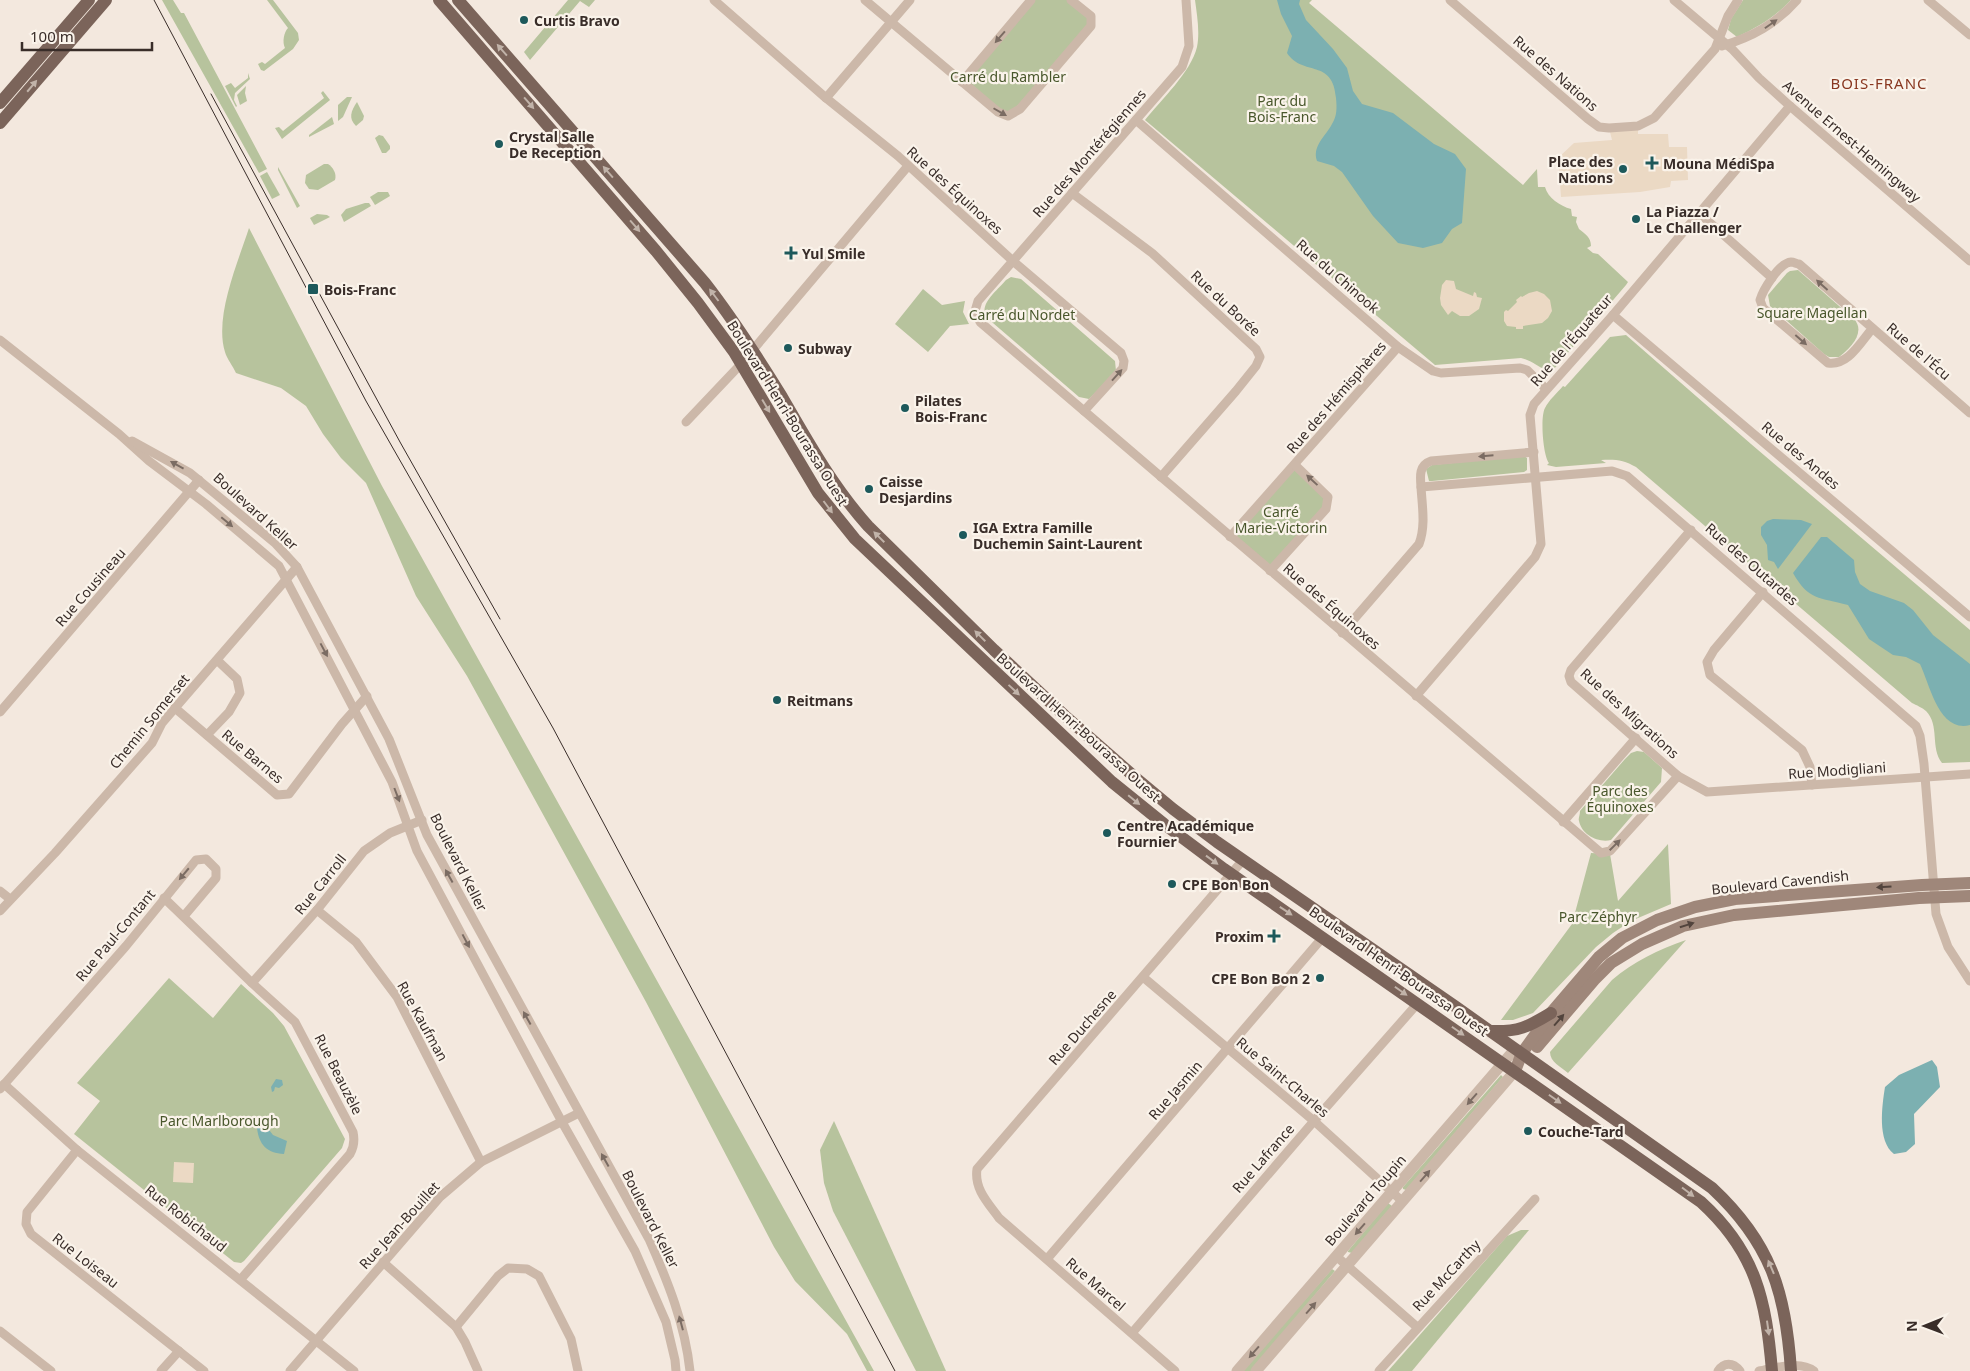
<svg xmlns="http://www.w3.org/2000/svg" width="1970" height="1371" font-family="'Noto Sans',sans-serif">
  <style>
    .green { fill: #b7c39d }
    .plaza { fill: #ebd9c4 }
    .water { fill: #7cb0b1 }
    .lines { fill: none; stroke-linecap: round; stroke-linejoin: round }
    .minor { stroke: #ccb8a9; stroke-width: 9 }
    .tertiary { stroke: #ccb8a9; stroke-width: 11 }
    .secondary { stroke: #9f877a; stroke-width: 12 }
    .primary { stroke: #7b645a; stroke-width: 12 }
    .tram { stroke: #392d29; stroke-width: 1 }
    .oneway { fill: #7b6c63 }
    .oneway2 { fill: #c1b3a9 }
    .oneway3 { fill: #52443d }
    .poi-dot { fill: #1d595b; stroke: #faf3ea; stroke-width: 2 }
    .labels { text-anchor: middle; dominant-baseline: central; stroke-width: 4.5; stroke-linejoin: round; paint-order: stroke }
    .poi-label { font-size: 14px; font-weight: bold; fill: #392d29; stroke: #faf3ea; text-anchor: start }
    .street-label { font-size: 14px; fill: #392d29; stroke: #faf3ea }
    .park-label { font-size: 14px; fill: #49572c; stroke: #faf3ea }
    .neighbourhood-label { font-size: 15px; letter-spacing: 1px; fill: #893720; stroke: #faf3ea }
  </style>
  <rect width="100%" height="100%" fill="#f3e8de"/>
  <!-- green -->
  <g class="green">
    <path d="M162,0h11l8,13h3l83,156 -8,4z"/>
    <path d="M267,0h6l25,33 1,7 -6,9 -29,22 -3,-1 -3,-6 4,-2 3,2 20,-16c-3,-6 -1,-16 3,-20z"/>
    <path d="M568,0h27l-6,7 -9,-6 -50,59 -6,-8z"/>
    <path d="M1031,0h40l20,16v10l-83,90 -46,-34z"/>
    <path d="M1195,0h117l-3,3 214,182 14,-16 1,18h7c3,11 15,19 26,22l1,7 5,1 -1,5 3,7c6,5 12,8 12,17l-4,2 6,5 5,1 30,28 -2,3 -72,84 -6,2c-10,-4 -17,-11 -27,-13l-86,7 -290,-245c16,-20 46,-48 52,-73 3,-15 0,-32 -2,-47z"/>
    <path d="M1743,0h48c-16,17 -33,27 -54,37l-9,-7 3,-11z"/>
    <path d="M248,73l2,6 -15,14 -1,7 3,6 -1,1 -11,-21 6,-3 4,5 13,-10z"/>
    <path d="M246,86l-1,7 2,8 -7,4 -3,-10z"/>
    <path d="M323,91l7,9 -48,39 -7,-11 4,-1 4,4 41,-33 -3,-5z"/>
    <path d="M347,97h5l-9,20 -5,4v-16z"/>
    <path d="M357,102l7,14 -1,4 -7,6c-8,-8 -5,-15 1,-24z"/>
    <path d="M332,117l2,7 -25,13v-2z"/>
    <path d="M379,135l4,1 7,10v3l-4,4h-4l-7,-15z"/>
    <path d="M324,164h4c5,3 9,10 7,16l-17,10 -9,-1 -4,-6 1,-8z"/>
    <path d="M278,167l22,39 -3,2 -19,-38z"/>
    <path d="M267,172l13,23 -8,4 -12,-23z"/>
    <path d="M378,192h10l2,4 -15,9 -5,-8z"/>
    <path d="M365,203h4l2,3 -27,16 -3,-7 5,-6z"/>
    <path d="M317,214l10,1 3,2 -16,8 -4,-7z"/>
    <path d="M249,228l133,258 492,885h-7l-20,-37 -52,-53 -21,-34 -128,-245 -179,-326 -51,-80 -50,-113 -25,-25 -18,-24 -17,-28 -25,-18 -45,-15c-3,-7 -9,-14 -11,-21 -11,-35 13,-90 24,-124z"/>
    <path d="M1798,270l56,49c12,13 -3,29 -15,38h-10l-5,-3 -54,-48 -2,-11 19,-22 3,-2z"/>
    <path d="M1011,277l10,2 94,82 1,10 -27,28 -10,-2 -93,-80c-7,-14 12,-27 20,-37z"/>
    <path d="M923,289l19,16 23,-4 -2,11 6,12 -19,2 -22,26 -33,-28z"/>
    <path d="M1626,335l125,109 219,186v132l-28,1c-12,-15 -2,-38 -16,-52 -3,-3 -10,-6 -14,-8l-276,-236c-12,-7 -21,-8 -35,-7l5,3 -50,4 -9,-2 2,-2c-6,-8 -9,-46 -4,-55 4,-8 12,-15 18,-22l2,1 45,-50z"/>
    <path d="M1524,456l3,2v12l-3,2 -92,9h-3l-3,-12 6,-4z"/>
    <path d="M1295,465l33,32 -2,12 -56,62 -40,-34z"/>
    <path d="M1637,751l7,1 18,16 -1,14 -50,58c-13,3 -29,-5 -32,-19 -1,-2 1,-6 1,-10l45,-52 6,-6z"/>
    <path d="M1668,844l3,60 -40,17 -18,12 -17,14 -63,66 -20,7h-12l71,-96 19,-71 19,1 8,47z"/>
    <path d="M1686,940l-118,133c-7,-6 -18,-11 -18,-21l62,-72c22,-19 46,-30 74,-40z"/>
    <path d="M169,978l44,40 28,-34 32,29 11,13 61,113 -3,9 -98,113 -3,2 -7,-1 -160,-128 26,-33 -23,-18z"/>
    <path d="M1501,1075l2,2 -97,113 -3,-1v-2z"/>
    <path d="M834,1121l112,250h-30l-83,-160 -9,-28 -4,-33z"/>
    <path d="M1388,1203l4,3 -40,47 -4,-1v-1z"/>
    <path d="M1521,1230h8l-117,141h-24l119,-135z"/>
    <path d="M1332,1269l3,2 -84,100h-9z"/>
  </g>
  <!-- plaza -->
  <g class="plaza">
    <path d="M1638,126v8h30l1,13h18l1,33 -17,1 -1,6 -30,5 -79,5 -3,-39 16,-15 38,-3 -3,-12z"/>
    <path d="M1446,280l8,1 2,8 17,7 1,-4 2,1 1,4 5,1 -3,11 -10,7h-9l-8,-5 -4,4 -7,-10 -1,-7 2,-13z"/>
    <path d="M1537,291l7,3 6,6 2,11 -4,7 -6,5 -19,3v3h-7v-2l-9,-1 -3,-5v-9l2,-2 2,1 9,-9 -1,-2 5,-4 1,1 7,-4z"/>
    <path d="M174,1162l20,1 -1,20 -20,-1z"/>
  </g>
  <!-- water -->
  <g class="water">
    <path d="M1277,0h23l-1,4 7,16 27,29 14,19 6,23 9,13 31,9 41,31 21,10 11,15 -4,54 -10,6 -10,14 -19,5 -25,-5 -25,-27 -31,-44 -8,-6 -17,-5c-5,-15 8,-24 15,-37 5,-8 5,-16 4,-26 -3,-40 -33,-21 -49,-45l5,-17 -11,-22z"/>
    <path d="M1773,519l28,1 11,4 -34,45 -4,-7 -6,-2 -1,-15 -6,-10v-8l6,-6z"/>
    <path d="M1821,537h6l27,23 1,12 5,12 10,7 34,12 9,7 20,25 37,29v61c-31,8 -40,-40 -50,-61l-14,-7 -13,-2 -24,-16 -21,-34c-29,-8 -39,-4 -55,-32z"/>
    <path d="M1932,1060l5,7 3,20 -26,27 1,30 -9,8 -12,2c-17,-13 -12,-48 -9,-67l14,-12z"/>
    <path d="M276,1079l6,1 1,5 -4,3 -4,-1 -1,4 -2,1 -1,-5z"/>
    <path d="M266,1126l7,9 14,6 -3,13c-17,-1 -25,-9 -27,-26z"/>
  </g>
  <g class="lines">
    <!-- minor -->
    <g class="minor">
      <path d="M714,0l112,98 72,58 115,105 108,92 3,8 -1,7 -39,43"/>
      <path d="M865,0l133,112 10,4 12,-7 71,-83v-10l-20,-16"/>
      <path d="M1186,0l3,46 -7,21 -204,234 -3,10 5,11 621,531 9,-2 68,-75"/>
      <path d="M1450,0l138,119 11,8 10,1 29,-2 16,-8 61,-69 13,-33 10,-16"/>
      <path d="M1674,0l58,49 27,29 31,28 180,155"/>
      <path d="M1928,0l42,35"/>
      <path d="M1722,46c30,-9 54,-22 75,-46"/>
      <path d="M962,82l69,-82"/>
      <path d="M826,98l84,-98"/>
      <path d="M1136,120l262,227 35,24 8,2 79,-5 7,2 19,19"/>
      <path d="M1072,193l80,60 104,96 4,8 -4,9 -20,25 -75,86"/>
      <path d="M1699,213l73,65"/>
      <path d="M1613,315l357,302"/>
      <path d="M1872,329c-12,14 -24,37 -44,34l-65,-55 -3,-8c3,-10 19,-37 31,-38 3,0 6,2 8,2l171,149"/>
      <path d="M0,340l119,94 30,27 57,43 73,62 113,216 25,69 145,271 73,129 31,71 9,38 1,11"/>
      <path d="M686,422l55,-58 167,-198"/>
      <path d="M132,441l58,32 85,70 22,24 92,172 38,96 222,404c19,43 36,85 41,132"/>
      <path d="M1534,452l-103,9c-12,4 -11,15 -10,26l191,-16 15,5 289,250 4,10 4,28 12,150 12,33 22,34"/>
      <path d="M1691,530l-120,140 -2,6 2,6 107,94 29,16 263,-18"/>
      <path d="M1230,537l168,-190"/>
      <path d="M1270,571l56,-62 2,-12 -33,-32"/>
      <path d="M1763,592l-49,58 -7,12 3,13 92,75 8,17 2,18"/>
      <path d="M1342,633l77,-89c7,-18 3,-39 2,-57"/>
      <path d="M1416,696l119,-139 6,-13 -11,-129 4,-11 79,-89 177,-209"/>
      <path d="M175,708l102,87 12,-1 53,-70 25,-28"/>
      <path d="M0,712l199,-232"/>
      <path d="M207,735l22,-23 11,-19 -3,-14 -20,-19"/>
      <path d="M1563,822l73,-84"/>
      <path d="M0,891l10,8"/>
      <path d="M164,898l88,85 43,39 58,110c2,9 1,15 -3,22l-109,125"/>
      <path d="M317,910l39,32 41,55 84,165"/>
      <path d="M0,911l55,-58 97,-110 10,-20 135,-156"/>
      <path d="M1143,977l171,144 88,80"/>
      <path d="M252,983l65,-73 47,-59 26,-18 32,-13"/>
      <path d="M4,1084l73,66 277,221"/>
      <path d="M0,1089l126,-143 70,-86 10,-1 10,10v9l-32,38"/>
      <path d="M77,1150l-50,62 -1,12 5,10 173,137"/>
      <path d="M1336,1256l81,71"/>
      <path d="M1047,1259l276,-322"/>
      <path d="M383,1262l73,65 9,15 13,29"/>
      <path d="M456,1327l42,-51 10,-8 19,1 12,7 32,63 7,32"/>
      <path d="M0,1331l51,40"/>
      <path d="M1132,1333l182,-212 104,-118"/>
      <path d="M161,1371l18,-20"/>
      <path d="M290,1371l150,-174 41,-35 98,-49"/>
      <path d="M1175,1371l-176,-153c-11,-15 -25,-29 -22,-49l266,-309"/>
      <path d="M1379,1371l156,-172"/>
      <path d="M1718,1371c6,-9 15,-9 22,0"/>
      <path d="M1759,1371c17,-3 41,-11 55,0"/>
    </g>
    <!-- tertiary -->
    <g class="tertiary">
      <path d="M1237,1371l278,-322"/>
      <path d="M1256,1371l259,-300"/>
    </g>
    <!-- secondary -->
    <g class="secondary">
      <path d="M1537,1047l57,-67 17,-17 31,-19 41,-18 51,-11 185,-17 51,-2"/>
      <path d="M1515,1071l7,-18 29,-40 48,-56 23,-19 35,-18 38,-13 40,-8 187,-14 48,-2"/>
    </g>
    <!-- primary -->
    <g class="primary">
      <path d="M439,0l217,251 42,52 36,49 84,141 37,46 257,243 52,42 60,45 477,333c55,50 65,98 71,169"/>
      <path d="M458,0l247,283c28,36 53,75 77,114 26,45 51,90 86,129l126,124 71,66 72,63 36,30 44,33 239,165 256,181c59,55 74,105 79,183"/>
      <path d="M0,103l89,-103"/>
      <path d="M0,123l106,-123"/>
      <path d="M1491,1031c27,1 37,-4 60,-18"/>
    </g>
    <!-- tram -->
    <g class="tram">
      <path d="M154,0l212,401 187,327 342,643"/>
      <path d="M211,94l189,348 100,177"/>
    </g>
  </g>
  <!-- one-way arrows -->
  <defs><path id="oneway-solid" d="M-6-.8H1V-3.2L6.5 0L1 3.2V.8H-6Z" transform="scale(1.25)"/></defs>
  <g class="oneway">
    <use href="#oneway-solid" transform="translate(1771 24) rotate(-35)"/>
    <use href="#oneway-solid" transform="translate(1000 37) rotate(131)"/>
    <use href="#oneway-solid" transform="translate(1000 112) rotate(30)"/>
    <use href="#oneway-solid" transform="translate(1822 285) rotate(-138)"/>
    <use href="#oneway-solid" transform="translate(1801 340) rotate(41)"/>
    <use href="#oneway-solid" transform="translate(1117 375) rotate(-48)"/>
    <use href="#oneway-solid" transform="translate(1486 456) rotate(175)"/>
    <use href="#oneway-solid" transform="translate(177 465) rotate(-151)"/>
    <use href="#oneway-solid" transform="translate(1312 480) rotate(-137)"/>
    <use href="#oneway-solid" transform="translate(227 522) rotate(40)"/>
    <use href="#oneway-solid" transform="translate(324 650) rotate(62)"/>
    <use href="#oneway-solid" transform="translate(397 795) rotate(69)"/>
    <use href="#oneway-solid" transform="translate(1615 845) rotate(-45)"/>
    <use href="#oneway-solid" transform="translate(184 874) rotate(130)"/>
    <use href="#oneway-solid" transform="translate(449 876) rotate(-119)"/>
    <use href="#oneway-solid" transform="translate(466 941) rotate(62)"/>
    <use href="#oneway-solid" transform="translate(527 1018) rotate(-119)"/>
    <use href="#oneway-solid" transform="translate(1472 1099) rotate(131)"/>
    <use href="#oneway-solid" transform="translate(605 1160) rotate(-119)"/>
    <use href="#oneway-solid" transform="translate(1425 1176) rotate(-49)"/>
    <use href="#oneway-solid" transform="translate(1360 1229) rotate(131)"/>
    <use href="#oneway-solid" transform="translate(1311 1308) rotate(-49)"/>
    <use href="#oneway-solid" transform="translate(681 1323) rotate(-105)"/>
    <use href="#oneway-solid" transform="translate(1254 1352) rotate(131)"/>
  </g>
  <g class="oneway2">
    <use href="#oneway-solid" transform="translate(502 50) rotate(-131)"/>
    <use href="#oneway-solid" transform="translate(32 86) rotate(-50)"/>
    <use href="#oneway-solid" transform="translate(529 103) rotate(49)"/>
    <use href="#oneway-solid" transform="translate(608 172) rotate(-131)"/>
    <use href="#oneway-solid" transform="translate(635 226) rotate(49)"/>
    <use href="#oneway-solid" transform="translate(714 295) rotate(-127)"/>
    <use href="#oneway-solid" transform="translate(766 406) rotate(59)"/>
    <use href="#oneway-solid" transform="translate(828 507) rotate(53)"/>
    <use href="#oneway-solid" transform="translate(879 537) rotate(-135)"/>
    <use href="#oneway-solid" transform="translate(980 636) rotate(-135)"/>
    <use href="#oneway-solid" transform="translate(1014 690) rotate(43)"/>
    <use href="#oneway-solid" transform="translate(1134 800) rotate(39)"/>
    <use href="#oneway-solid" transform="translate(1212 860) rotate(36)"/>
    <use href="#oneway-solid" transform="translate(1286 911) rotate(34)"/>
    <use href="#oneway-solid" transform="translate(1401 991) rotate(35)"/>
    <use href="#oneway-solid" transform="translate(1458 1031) rotate(35)"/>
    <use href="#oneway-solid" transform="translate(1555 1099) rotate(35)"/>
    <use href="#oneway-solid" transform="translate(1688 1192) rotate(37)"/>
    <use href="#oneway-solid" transform="translate(1771 1267) rotate(-113)"/>
    <use href="#oneway-solid" transform="translate(1768 1328) rotate(82)"/>
  </g>
  <g class="oneway3">
    <use href="#oneway-solid" transform="translate(1884 887) rotate(176)"/>
    <use href="#oneway-solid" transform="translate(1687 925) rotate(-18)"/>
    <use href="#oneway-solid" transform="translate(1559 1020) rotate(-49)"/>
  </g>
  <!-- markers -->
  <g class="poi-dot">
    <circle cx="524" cy="20" r="5"/>
    <circle cx="499" cy="144" r="5"/>
    <path d="M1649.5 155.5h5v5h5v5h-5v5h-5v-5h-5v-5h5z"/>
    <circle cx="1623" cy="169" r="5"/>
    <circle cx="1636" cy="219" r="5"/>
    <path d="M788.5 245.5h5v5h5v5h-5v5h-5v-5h-5v-5h5z"/>
    <rect x="307" y="283" width="12" height="12" rx="2.5"/>
    <circle cx="788" cy="348" r="5"/>
    <circle cx="905" cy="408" r="5"/>
    <circle cx="869" cy="489" r="5"/>
    <circle cx="963" cy="535" r="5"/>
    <circle cx="777" cy="700" r="5"/>
    <circle cx="1107" cy="833" r="5"/>
    <circle cx="1172" cy="884" r="5"/>
    <path d="M1271.5 928.5h5v5h5v5h-5v5h-5v-5h-5v-5h5z"/>
    <circle cx="1320" cy="978" r="5"/>
    <circle cx="1528" cy="1131" r="5"/>
  </g>
  <g class="labels">
    <!-- poi labels -->
    <g class="poi-label">
      <text x="534" y="20">Curtis Bravo</text>
      <text x="509" y="136">Crystal Salle<tspan x="509" dy="16">De Reception</tspan></text>
      <text x="1613" y="161" text-anchor="end">Place des<tspan x="1613" dy="16">Nations</tspan></text>
      <text x="1663" y="163">Mouna MédiSpa</text>
      <text x="1646" y="211">La Piazza /<tspan x="1646" dy="16">Le Challenger</tspan></text>
      <text x="802" y="253">Yul Smile</text>
      <text x="324" y="289">Bois-Franc</text>
      <text x="798" y="348">Subway</text>
      <text x="915" y="400">Pilates<tspan x="915" dy="16">Bois-Franc</tspan></text>
      <text x="879" y="481">Caisse<tspan x="879" dy="16">Desjardins</tspan></text>
      <text x="973" y="527">IGA Extra Famille<tspan x="973" dy="16">Duchemin Saint-Laurent</tspan></text>
      <text x="787" y="700">Reitmans</text>
      <text x="1117" y="825">Centre Académique<tspan x="1117" dy="16">Fournier</tspan></text>
      <text x="1182" y="884">CPE Bon Bon</text>
      <text x="1264" y="936" text-anchor="end">Proxim</text>
      <text x="1310" y="978" text-anchor="end">CPE Bon Bon 2</text>
      <text x="1538" y="1131">Couche-Tard</text>
    </g>
    <!-- street labels -->
    <g class="street-label">
      <text transform="translate(1556 73) rotate(41)">Rue des Nations</text>
      <text transform="translate(1852 141) rotate(41)">Avenue Ernest-Hemingway</text>
      <text transform="translate(1089 153) rotate(-49)">Rue des Montérégiennes</text>
      <text transform="translate(955 190) rotate(42)">Rue des Équinoxes</text>
      <text transform="translate(1338 276) rotate(41)">Rue du Chinook</text>
      <text transform="translate(1226 303) rotate(43)">Rue du Borée</text>
      <text transform="translate(1571 340) rotate(-49)">Rue de l'Équateur</text>
      <text transform="translate(1919 351) rotate(41)">Rue de l'Écu</text>
      <text transform="translate(1336 397) rotate(-49)">Rue des Hémisphères</text>
      <text transform="translate(788 413) rotate(58)">Boulevard Henri-Bourassa Ouest</text>
      <text transform="translate(1801 455) rotate(40)">Rue des Andes</text>
      <text transform="translate(256 511) rotate(42)">Boulevard Keller</text>
      <text transform="translate(1752 564) rotate(41)">Rue des Outardes</text>
      <text transform="translate(90 587) rotate(-49)">Rue Cousineau</text>
      <text transform="translate(1332 606) rotate(41)">Rue des Équinoxes</text>
      <text transform="translate(1630 713) rotate(42)">Rue des Migrations</text>
      <text transform="translate(149 721) rotate(-51)">Chemin Somerset</text>
      <text transform="translate(1079 727) rotate(42)">Boulevard Henri-Bourassa Ouest</text>
      <text transform="translate(253 756) rotate(40)">Rue Barnes</text>
      <text transform="translate(1837 770) rotate(-4)">Rue Modigliani</text>
      <text transform="translate(459 862) rotate(63)">Boulevard Keller</text>
      <text transform="translate(1780 882) rotate(-6)">Boulevard Cavendish</text>
      <text transform="translate(320 884) rotate(-51)">Rue Carroll</text>
      <text transform="translate(115 935) rotate(-50)">Rue Paul-Contant</text>
      <text transform="translate(1399 971) rotate(35)">Boulevard Henri-Bourassa Ouest</text>
      <text transform="translate(423 1021) rotate(61)">Rue Kaufman</text>
      <text transform="translate(1082 1027) rotate(-49)">Rue Duchesne</text>
      <text transform="translate(339 1074) rotate(63)">Rue Beauzèle</text>
      <text transform="translate(1283 1077) rotate(40)">Rue Saint-Charles</text>
      <text transform="translate(1175 1090) rotate(-49)">Rue Jasmin</text>
      <text transform="translate(1263 1158) rotate(-49)">Rue Lafrance</text>
      <text transform="translate(1365 1200) rotate(-49)">Boulevard Toupin</text>
      <text transform="translate(186 1218) rotate(38)">Rue Robichaud</text>
      <text transform="translate(651 1219) rotate(63)">Boulevard Keller</text>
      <text transform="translate(399 1225) rotate(-48)">Rue Jean-Bouillet</text>
      <text transform="translate(86 1260) rotate(38)">Rue Loiseau</text>
      <text transform="translate(1446 1275) rotate(-47)">Rue McCarthy</text>
      <text transform="translate(1096 1284) rotate(41)">Rue Marcel</text>
    </g>
    <!-- park labels -->
    <g class="park-label">
      <text x="1008" y="76">Carré du Rambler</text>
      <text x="1282" y="100">Parc du<tspan x="1282" dy="16">Bois-Franc</tspan></text>
      <text x="1812" y="312">Square Magellan</text>
      <text x="1022" y="314">Carré du Nordet</text>
      <text x="1281" y="511">Carré<tspan x="1281" dy="16">Marie-Victorin</tspan></text>
      <text x="1620" y="790">Parc des<tspan x="1620" dy="16">Équinoxes</tspan></text>
      <text x="1598" y="916">Parc Zéphyr</text>
      <text x="219" y="1120">Parc Marlborough</text>
    </g>
    <!-- neighbourhood labels -->
    <g class="neighbourhood-label">
      <text x="1879" y="83">BOIS-FRANC</text>
    </g>
  </g>
  <!-- north arrow -->
  <g transform="translate(1925 1326) rotate(269)" stroke="#faf3ea" stroke-width="4" paint-order="stroke">
  <path d="M0-4L9 19L0 12L-9 19Z" fill="#392d29"/>
  <text y="-8" font-size="14" font-weight="bold" text-anchor="middle" fill="#392d29">N</text>
  </g>
  <!-- scale -->
  <path d="M22 42v8h130v-8" fill="none" stroke="#392d29" stroke-width="2.5"/>
  <text x="30" y="42" font-size="15" fill="#392d29" stroke="#faf3ea" stroke-width="4" paint-order="stroke">100 m</text>
</svg>
